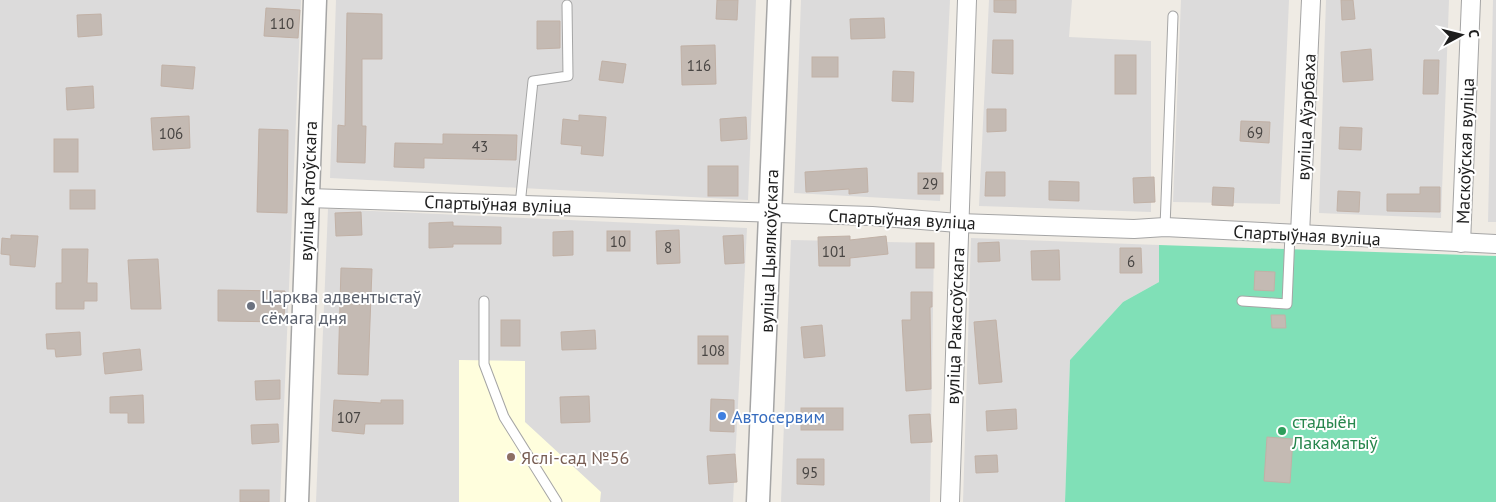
<svg xmlns="http://www.w3.org/2000/svg" width="1496" height="502" font-family="'PT Sans',sans-serif">
  <style>
    .residential { fill: #dcdbdb }
    .education { fill: #fffedd }
    .pitch { fill: #80e0b7 }
    .building { fill: #c4bab3; stroke: #c1b1a6 }
    .lines { fill: none; stroke-linecap: round; stroke-linejoin: round }
    .service-casing { stroke: #a5a5a5; stroke-width: 11 }
    .minor-casing { stroke: #a5a5a5; stroke-width: 20 }
    .tertiary-casing { stroke: #a5a5a5; stroke-width: 25 }
    .service { stroke: #fff; stroke-width: 9 }
    .minor { stroke: #fff; stroke-width: 18 }
    .tertiary { stroke: #fff; stroke-width: 22 }
    .worship-dot { fill: #6b7280; stroke: #fff; stroke-width: 2 }
    .shop-dot { fill: #3f7fe0; stroke: #fff; stroke-width: 2 }
    .leisure-dot { fill: #2e9e5b; stroke: #fff; stroke-width: 2 }
    .education-dot { fill: #8d6e63; stroke: #fff; stroke-width: 2 }
    .labels { text-anchor: middle; dominant-baseline: central; stroke-width: 4; stroke-linejoin: round; paint-order: stroke }
    .number-label { font-size: 15px; fill: #484543 }
    .street-label { font-size: 18px; fill: #1e1e1e; stroke: #fff }
    .worship-label { font-size: 18px; fill: #5b616d; stroke: #fff; text-anchor: start }
    .shop-label { font-size: 18px; fill: #366cbe; stroke: #fff; text-anchor: start }
    .leisure-label { font-size: 18px; fill: #27864d; stroke: #fff; text-anchor: start }
    .education-label { font-size: 18px; fill: #785e54; stroke: #fff; text-anchor: start }
  </style>
  <rect width="100%" height="100%" fill="#efebe4"/>
  <!-- residential -->
  <g class="residential">
    <path d="M0,0h301l-21,502h-280z"/>
    <path d="M336,0h420l-8,200 -418,-22z"/>
    <path d="M801,0h149l-10,201 -146,-8z"/>
    <path d="M989,0h83l-3,37 82,4v171l-172,-6z"/>
    <path d="M1181,0h108l-9,204 -107,-2z"/>
    <path d="M1326,0h123l-8,218 -122,-5z"/>
    <path d="M1493,0h3v222h-8z"/>
    <path d="M328,209l419,19 -14,274h-417z"/>
    <path d="M971,238l188,7v37l-36,20 -53,58 -5,142h-102z"/>
    <path d="M791,240l143,3 -4,259h-149z"/>
  </g>
  <!-- education -->
  <path class="education" d="M459,360l66,1v61l76,70 -1,10h-141z"/>
  <!-- pitch -->
  <path class="pitch" d="M1159,245l337,11v246h-431l5,-142 53,-58 36,-20z"/>
  <!-- building -->
  <g class="building">
    <path d="M717,0h21l-1,20 -21,-1z"/>
    <path d="M994,0h22v13l-22,-1z"/>
    <path d="M1341,0h12l2,19 -13,1z"/>
    <path d="M266,8l34,2 -2,28 -34,-2z"/>
    <path d="M347,13l35,1v45h-20v67h4l-1,37 -28,-1 1,-37 7,1z"/>
    <path d="M101,14l1,21 -24,2 -1,-22z"/>
    <path d="M884,18l1,20 -34,1 -1,-20z"/>
    <path d="M537,21h23v27l-23,1z"/>
    <path d="M993,40h20v34l-21,-1z"/>
    <path d="M715,45l1,39 -34,1 -1,-39z"/>
    <path d="M1371,49l2,31 -30,2 -2,-30z"/>
    <rect x="1115" y="55" width="21" height="39"/>
    <rect x="812" y="57" width="26" height="20"/>
    <path d="M1424,60h15l-1,34h-15z"/>
    <path d="M602,61l24,3 -3,19 -24,-3z"/>
    <path d="M162,65l33,2 -2,22 -32,-3z"/>
    <path d="M893,71l21,1 -1,30 -21,-1z"/>
    <path d="M93,86l1,22 -27,2 -1,-22z"/>
    <path d="M987,109h19v22l-19,1z"/>
    <path d="M579,115l27,2 -3,39 -22,-2 1,-8 -21,-2 2,-25 16,2z"/>
    <path d="M189,116l1,32 -37,2 -2,-32z"/>
    <path d="M746,117l1,22 -26,2 -1,-22z"/>
    <path d="M1241,121l29,1 -1,21 -29,-2z"/>
    <path d="M1340,127l22,1 -1,22 -22,-1z"/>
    <path d="M259,129l29,1 -1,83 -30,-1z"/>
    <path d="M443,134l74,1 -1,25 -92,-2v10l-30,-1 1,-24 48,1z"/>
    <rect x="54" y="139" width="24" height="33"/>
    <rect x="708" y="166" width="30" height="30"/>
    <path d="M867,168l1,24 -19,2v-5l-43,3 -1,-20z"/>
    <path d="M986,172h19v24h-20z"/>
    <rect x="918" y="173" width="25" height="21"/>
    <path d="M1154,177l1,25 -21,1 -1,-25z"/>
    <path d="M1049,181l30,1v19l-30,-1z"/>
    <path d="M1213,187l21,1 -1,18 -21,-1z"/>
    <path d="M1420,187h20v25l-53,-1v-17h33z"/>
    <rect x="70" y="190" width="25" height="19"/>
    <path d="M1338,191l22,1 -1,20 -22,-1z"/>
    <path d="M361,212l1,23 -26,1 -1,-23z"/>
    <path d="M453,222v4l48,1v17h-48v3l-24,1v-25z"/>
    <path d="M679,230l1,33 -23,1 -1,-33z"/>
    <path d="M573,231v24l-20,1v-24z"/>
    <rect x="607" y="231" width="23" height="20"/>
    <path d="M11,235l27,1 -3,31 -25,-2v-10l-9,-1 1,-16 9,1z"/>
    <path d="M743,235l1,28 -19,1 -2,-28z"/>
    <path d="M850,236v4l36,-4 2,18 -38,4v8h-31l-1,-29z"/>
    <path d="M999,242l1,19 -22,1v-19z"/>
    <rect x="916" y="243" width="18" height="25"/>
    <path d="M1120,248h21l1,25h-22z"/>
    <path d="M62,249h26l-1,34h10v18h-13v8h-28v-26h6z"/>
    <path d="M1059,250l1,30h-28l-1,-29z"/>
    <path d="M158,259l3,50h-30l-3,-49z"/>
    <path d="M341,268l31,1 -4,106 -30,-1z"/>
    <path d="M1255,271l20,1 -1,19 -20,-1z"/>
    <path d="M218,290l67,1 -1,31 -66,-1z"/>
    <path d="M911,292h21v15h-2l1,82 -25,2 -4,-71h9z"/>
    <path d="M1271,315h14l1,13h-14z"/>
    <rect x="501" y="320" width="19" height="26"/>
    <path d="M996,320l6,62 -23,2 -5,-62z"/>
    <path d="M822,325l3,31 -21,2 -3,-31z"/>
    <path d="M595,330l1,19 -34,1 -1,-18z"/>
    <path d="M80,332l1,23 -25,2 -1,-8h-8l-1,-15z"/>
    <rect x="698" y="336" width="30" height="28"/>
    <path d="M140,349l2,21 -37,4 -2,-21z"/>
    <path d="M280,380v19l-24,1 -1,-19z"/>
    <path d="M143,395l1,28h-16v-10h-18v-16z"/>
    <path d="M589,396l1,26 -29,1 -1,-26z"/>
    <path d="M711,399l23,1v32l-24,-1z"/>
    <path d="M334,400l47,3v-3h22v24h-38l-1,10 -32,-3z"/>
    <rect x="801" y="408" width="42" height="22"/>
    <path d="M1016,409l1,20 -30,2 -1,-20z"/>
    <path d="M930,414l2,28 -21,1 -2,-28z"/>
    <path d="M278,424l1,18 -27,2 -1,-19z"/>
    <path d="M1267,437l26,2 -3,44 -26,-2z"/>
    <path d="M735,454l2,28 -28,2 -2,-28z"/>
    <path d="M997,455l1,17 -22,1 -1,-17z"/>
    <path d="M797,459h27v26l-27,-1z"/>
    <rect x="240" y="490" width="29" height="12"/>
  </g>
  <g class="lines">
    <defs>
      <g id="service">
        <path d="M520,205l13,-124 35,-5 -1,-71"/>
        <path d="M1165,227l8,-211"/>
        <path d="M484,301v63l20,53 53,85"/>
        <path d="M1242,301l45,3 3,-70"/>
      </g>
      <g id="minor">
        <path d="M308,198l564,18 86,7 176,6 31,-2 331,17"/>
        <path d="M1300,234l11,-234"/>
        <path d="M1461,243l10,-243"/>
        <path d="M950,502l17,-502"/>
      </g>
      <g id="tertiary">
        <path d="M297,502l18,-502"/>
        <path d="M758,502l21,-502"/>
      </g>
    </defs>
    <!-- service casing -->
    <use href="#service" class="service-casing"/>
    <!-- minor casing -->
    <use href="#minor" class="minor-casing"/>
    <!-- tertiary casing -->
    <use href="#tertiary" class="tertiary-casing"/>
    <!-- service -->
    <use href="#service" class="service"/>
    <!-- minor -->
    <use href="#minor" class="minor"/>
    <!-- tertiary -->
    <use href="#tertiary" class="tertiary"/>
  </g>
  <!-- markers -->
  <circle class="worship-dot" cx="251" cy="306" r="5"/>
  <circle class="shop-dot" cx="722" cy="416" r="5"/>
  <circle class="leisure-dot" cx="1282" cy="431" r="5"/>
  <circle class="education-dot" cx="511" cy="457" r="5"/>
  <g class="labels">
    <!-- number labels -->
    <g class="number-label">
      <text x="282" y="23">110</text>
      <text x="699" y="65">116</text>
      <text x="1255" y="132">69</text>
      <text x="171" y="133">106</text>
      <text x="480" y="146">43</text>
      <text x="930" y="183">29</text>
      <text x="618" y="241">10</text>
      <text x="668" y="247">8</text>
      <text x="834" y="251">101</text>
      <text x="1131" y="261">6</text>
      <text x="713" y="350">108</text>
      <text x="349" y="417">107</text>
      <text x="810" y="472">95</text>
    </g>
    <!-- street labels -->
    <g class="street-label">
      <text transform="translate(1306 117) rotate(-87)">вуліца Аўэрбаха</text>
      <text transform="translate(1465 151) rotate(-88)">Маскоўская вуліца</text>
      <text transform="translate(308 191) rotate(-88)">вуліца Катоўскага</text>
      <text transform="translate(498 204) rotate(2)">Спартыўная вуліца</text>
      <text transform="translate(902 219) rotate(3)">Спартыўная вуліца</text>
      <text transform="translate(1307 235) rotate(3)">Спартыўная вуліца</text>
      <text transform="translate(769 251) rotate(-88)">вуліца Цыялкоўскага</text>
      <text transform="translate(955 326) rotate(-88)">вуліца Ракасоўскага</text>
    </g>
    <!-- worship labels -->
    <g class="worship-label">
      <text x="261" y="296">Царква адвентыстаў<tspan x="261" dy="21">сёмага дня</tspan></text>
    </g>
    <!-- shop labels -->
    <g class="shop-label">
      <text x="732" y="416">Автосервим</text>
    </g>
    <!-- leisure labels -->
    <g class="leisure-label">
      <text x="1292" y="421">стадыён<tspan x="1292" dy="21">Лакаматыў</tspan></text>
    </g>
    <!-- education labels -->
    <g class="education-label">
      <text x="521" y="457">Яслі-сад №56</text>
    </g>
  </g>
  <!-- north arrow -->
  <g transform="translate(1461 35) rotate(83)" stroke="#ffffff" stroke-width="4" paint-order="stroke">
  <path d="M0-4L9 19L0 12L-9 19Z" fill="#1e1e1e"/>
  <text y="-8" font-size="14" font-weight="bold" text-anchor="middle" fill="#1e1e1e">С</text>
  </g>
</svg>
